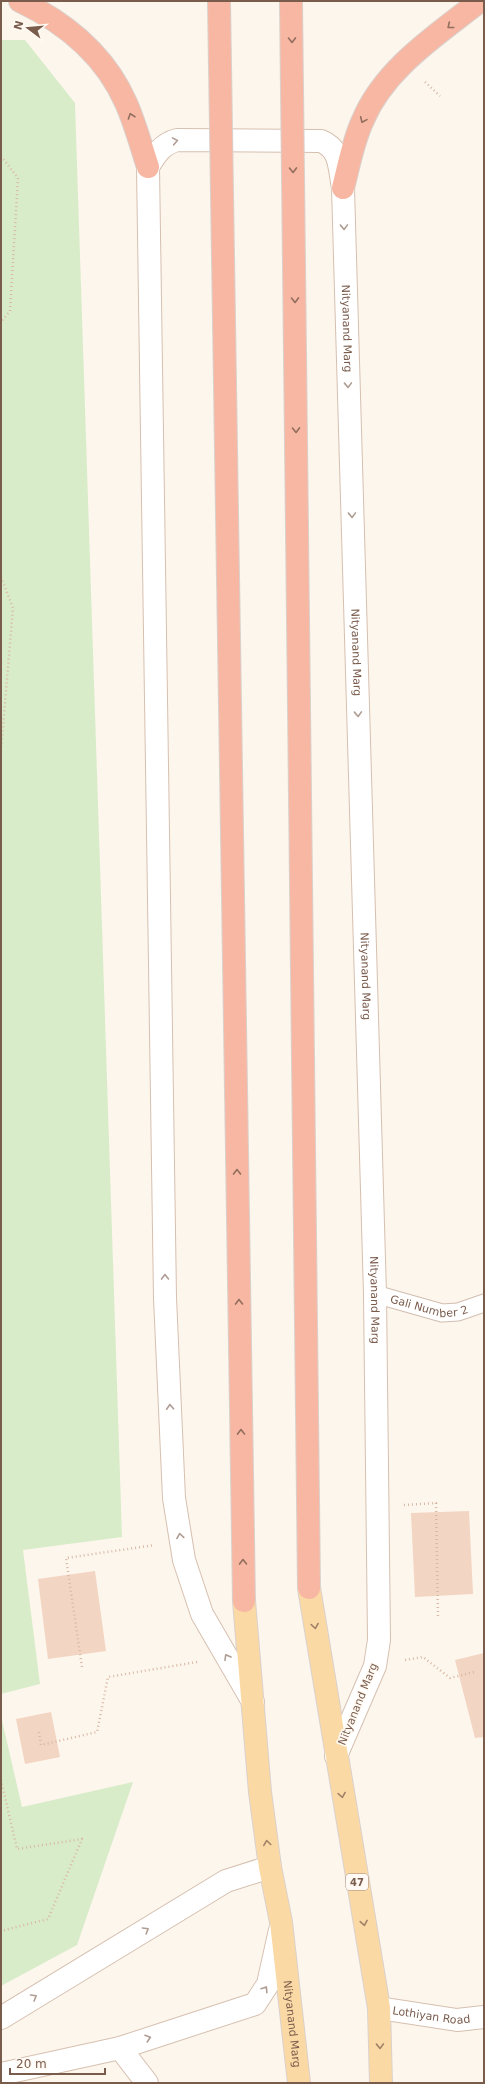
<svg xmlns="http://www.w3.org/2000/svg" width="485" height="2084" font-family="'DejaVu Sans',sans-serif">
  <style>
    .green { fill: #d8ecc9 }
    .building { fill: #f3d5c3 }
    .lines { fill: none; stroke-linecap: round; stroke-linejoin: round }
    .lane-casing { stroke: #d1beb0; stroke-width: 19 }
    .secondary-casing { stroke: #d6c0b0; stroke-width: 24 }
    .primary-casing { stroke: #dad1cd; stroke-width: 24 }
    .highway-casing { stroke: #dad1cd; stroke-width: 24 }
    .path { stroke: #d9b8a5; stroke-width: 2.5; stroke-dasharray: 1 3; stroke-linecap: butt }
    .lane { stroke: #fff; stroke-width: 17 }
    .secondary { stroke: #fff; stroke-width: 22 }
    .primary { stroke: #fbd9a5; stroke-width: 22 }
    .highway { stroke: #f7b7a3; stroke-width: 22 }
    .highway-bridge-casing { stroke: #dad1cd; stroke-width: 24; stroke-linecap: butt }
    .highway-bridge { stroke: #f7b7a3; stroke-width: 22 }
    .oneway { stroke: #936e5e }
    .oneway2 { stroke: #af9d94 }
    .oneway3 { stroke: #a18267 }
    .labels { text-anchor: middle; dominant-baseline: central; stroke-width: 3; stroke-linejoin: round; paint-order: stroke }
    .shield { fill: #fffaf3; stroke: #a28b7f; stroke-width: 1 }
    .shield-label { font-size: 10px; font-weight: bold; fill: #7a5c4d }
    .street-label { font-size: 11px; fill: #7a5c4d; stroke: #fffaf3 }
  </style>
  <rect width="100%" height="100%" fill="#fdf6ec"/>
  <!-- green -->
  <g class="green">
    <path d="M1,40h24l50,63 47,1434 -99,13 17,134 -39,10z"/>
    <path d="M1,1716l21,91 111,-25 -56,163 -76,41z"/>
  </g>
  <!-- building -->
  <g class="building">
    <path d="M469,1511l4,83 -58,3 -4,-84z"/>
    <path d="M95,1571l11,80 -58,8 -10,-80z"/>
    <path d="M484,1653v84l-9,1 -20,-78z"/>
    <path d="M51,1712l9,45 -35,7 -9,-45z"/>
  </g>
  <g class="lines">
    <defs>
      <g id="lane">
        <path id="s1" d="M375,1294l67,19 16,-1 26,-9"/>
      </g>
      <g id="secondary">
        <path id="s2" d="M253,1702l-51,-88 -18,-54 -10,-62 -9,-200 -17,-1131c8,-13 14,-23 29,-27l144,1c20,8 18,27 22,47l32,1106 4,346 -4,26 -39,90"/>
        <path id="s3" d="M379,2008l78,12 27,-3"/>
        <path d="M1,2018l225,-137 44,-14"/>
        <path d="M120,2048l27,35"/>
        <path d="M1,2074l119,-26 135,-44 13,-20 12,-54"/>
      </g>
      <g id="primary">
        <path d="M309,1588l70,420 2,75"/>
        <path id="s4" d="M244,1601l16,191 10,75 11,55 18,161"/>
      </g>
      <g id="highway">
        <path d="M20,1c46,22 85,54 106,102 9,20 15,43 22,64"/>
        <path d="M343,188c6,-23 10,-47 20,-68 22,-52 74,-85 117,-119"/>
      </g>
    </defs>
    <!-- lane casing -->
    <use href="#lane" class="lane-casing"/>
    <!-- secondary casing -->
    <use href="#secondary" class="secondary-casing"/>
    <!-- primary casing -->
    <use href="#primary" class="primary-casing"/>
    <!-- highway casing -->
    <use href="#highway" class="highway-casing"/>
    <!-- path -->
    <g class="path">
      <path d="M425,82l15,14"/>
      <path d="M1,156l17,22 -8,133 -9,11"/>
      <path d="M1,577l12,31 -12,142"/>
      <path d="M404,1505l32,-2 2,115"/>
      <path d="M405,1660l18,-3 27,21 24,-6"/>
      <path d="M82,1667l-16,-109 89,-13"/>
      <path d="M39,1732l2,13 56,-13 11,-55 89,-15"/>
      <path d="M1,1780l16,69 65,-10 -34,80 -47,12"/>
    </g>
    <!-- lane -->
    <use href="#lane" class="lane"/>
    <!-- secondary -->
    <use href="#secondary" class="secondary"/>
    <!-- primary -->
    <use href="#primary" class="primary"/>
    <!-- highway -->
    <use href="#highway" class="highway"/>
    <defs>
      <g id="highway-bridge">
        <path d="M219,1l25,1600"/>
        <path d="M291,1l18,1587"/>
      </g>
    </defs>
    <!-- highway-bridge casing -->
    <use href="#highway-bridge" class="highway-bridge-casing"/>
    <!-- highway-bridge -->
    <use href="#highway-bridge" class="highway-bridge"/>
  </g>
  <!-- one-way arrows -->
  <defs><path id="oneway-chevron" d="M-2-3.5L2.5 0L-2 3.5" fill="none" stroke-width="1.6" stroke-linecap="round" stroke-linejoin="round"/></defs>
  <g class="oneway">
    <use href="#oneway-chevron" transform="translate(450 26) rotate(141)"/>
    <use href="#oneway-chevron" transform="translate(292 40) rotate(89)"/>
    <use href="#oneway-chevron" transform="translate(131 116) rotate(-109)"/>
    <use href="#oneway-chevron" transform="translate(363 120) rotate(114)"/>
    <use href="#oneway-chevron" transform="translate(293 170) rotate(89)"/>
    <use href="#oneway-chevron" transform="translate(295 300) rotate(89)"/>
    <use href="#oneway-chevron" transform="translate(296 430) rotate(89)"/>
    <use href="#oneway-chevron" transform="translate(237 1172) rotate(-91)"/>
    <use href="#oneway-chevron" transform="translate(239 1302) rotate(-91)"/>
    <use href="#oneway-chevron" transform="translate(241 1432) rotate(-91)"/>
    <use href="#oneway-chevron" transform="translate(243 1562) rotate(-91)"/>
  </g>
  <g class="oneway2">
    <use href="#oneway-chevron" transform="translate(175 141) rotate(-10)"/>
    <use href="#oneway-chevron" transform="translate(344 227) rotate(88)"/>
    <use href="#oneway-chevron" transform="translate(348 385) rotate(88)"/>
    <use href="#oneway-chevron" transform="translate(352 515) rotate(88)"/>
    <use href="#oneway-chevron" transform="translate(358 714) rotate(88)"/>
    <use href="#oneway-chevron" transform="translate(165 1277) rotate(-91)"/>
    <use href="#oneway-chevron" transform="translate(170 1407) rotate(-93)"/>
    <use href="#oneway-chevron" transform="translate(180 1536) rotate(-99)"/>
    <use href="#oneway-chevron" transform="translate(227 1657) rotate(-120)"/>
    <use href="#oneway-chevron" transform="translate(146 1930) rotate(-31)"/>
    <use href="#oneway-chevron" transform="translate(265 1989) rotate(-57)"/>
    <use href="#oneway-chevron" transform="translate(34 1997) rotate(-31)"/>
    <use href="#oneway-chevron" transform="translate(148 2038) rotate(-18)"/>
  </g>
  <g class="oneway3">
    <use href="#oneway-chevron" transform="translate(315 1626) rotate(81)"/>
    <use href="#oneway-chevron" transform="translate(342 1795) rotate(81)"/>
    <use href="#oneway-chevron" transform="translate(267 1843) rotate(-98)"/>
    <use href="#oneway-chevron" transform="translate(364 1923) rotate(80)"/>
    <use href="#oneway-chevron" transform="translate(380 2046) rotate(88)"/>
  </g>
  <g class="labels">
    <!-- shield labels -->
    <rect class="shield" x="346" y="1874" width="22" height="16" rx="3"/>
    <g class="shield-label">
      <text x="357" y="1882">47</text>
    </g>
    <!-- street labels -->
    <g class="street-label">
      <text stroke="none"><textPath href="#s2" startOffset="1933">Nityanand Marg</textPath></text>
      <text stroke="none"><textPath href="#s2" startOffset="2257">Nityanand Marg</textPath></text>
      <text stroke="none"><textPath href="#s2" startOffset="2581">Nityanand Marg</textPath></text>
      <text stroke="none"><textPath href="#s2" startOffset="2905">Nityanand Marg</textPath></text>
      <text stroke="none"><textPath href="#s1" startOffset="56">Gali Number 2</textPath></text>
      <text transform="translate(358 1704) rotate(-68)">Nityanand Marg</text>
      <text stroke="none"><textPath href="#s3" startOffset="53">Lothiyan Road</textPath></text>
      <text stroke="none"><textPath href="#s4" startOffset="426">Nityanand Marg</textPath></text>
    </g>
  </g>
  <!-- border -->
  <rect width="485" height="2084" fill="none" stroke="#7a5c4d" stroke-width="4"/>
  <!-- north arrow -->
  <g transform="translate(28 28) rotate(286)" stroke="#fffaf3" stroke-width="3" paint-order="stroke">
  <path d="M0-3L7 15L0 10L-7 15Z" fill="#7a5c4d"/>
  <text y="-6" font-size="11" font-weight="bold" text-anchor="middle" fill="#7a5c4d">N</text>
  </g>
  <!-- scale -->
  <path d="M10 2068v6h95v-6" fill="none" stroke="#7a5c4d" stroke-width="2"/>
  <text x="16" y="2068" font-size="12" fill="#7a5c4d" stroke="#fffaf3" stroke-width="3" paint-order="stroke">20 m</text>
</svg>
